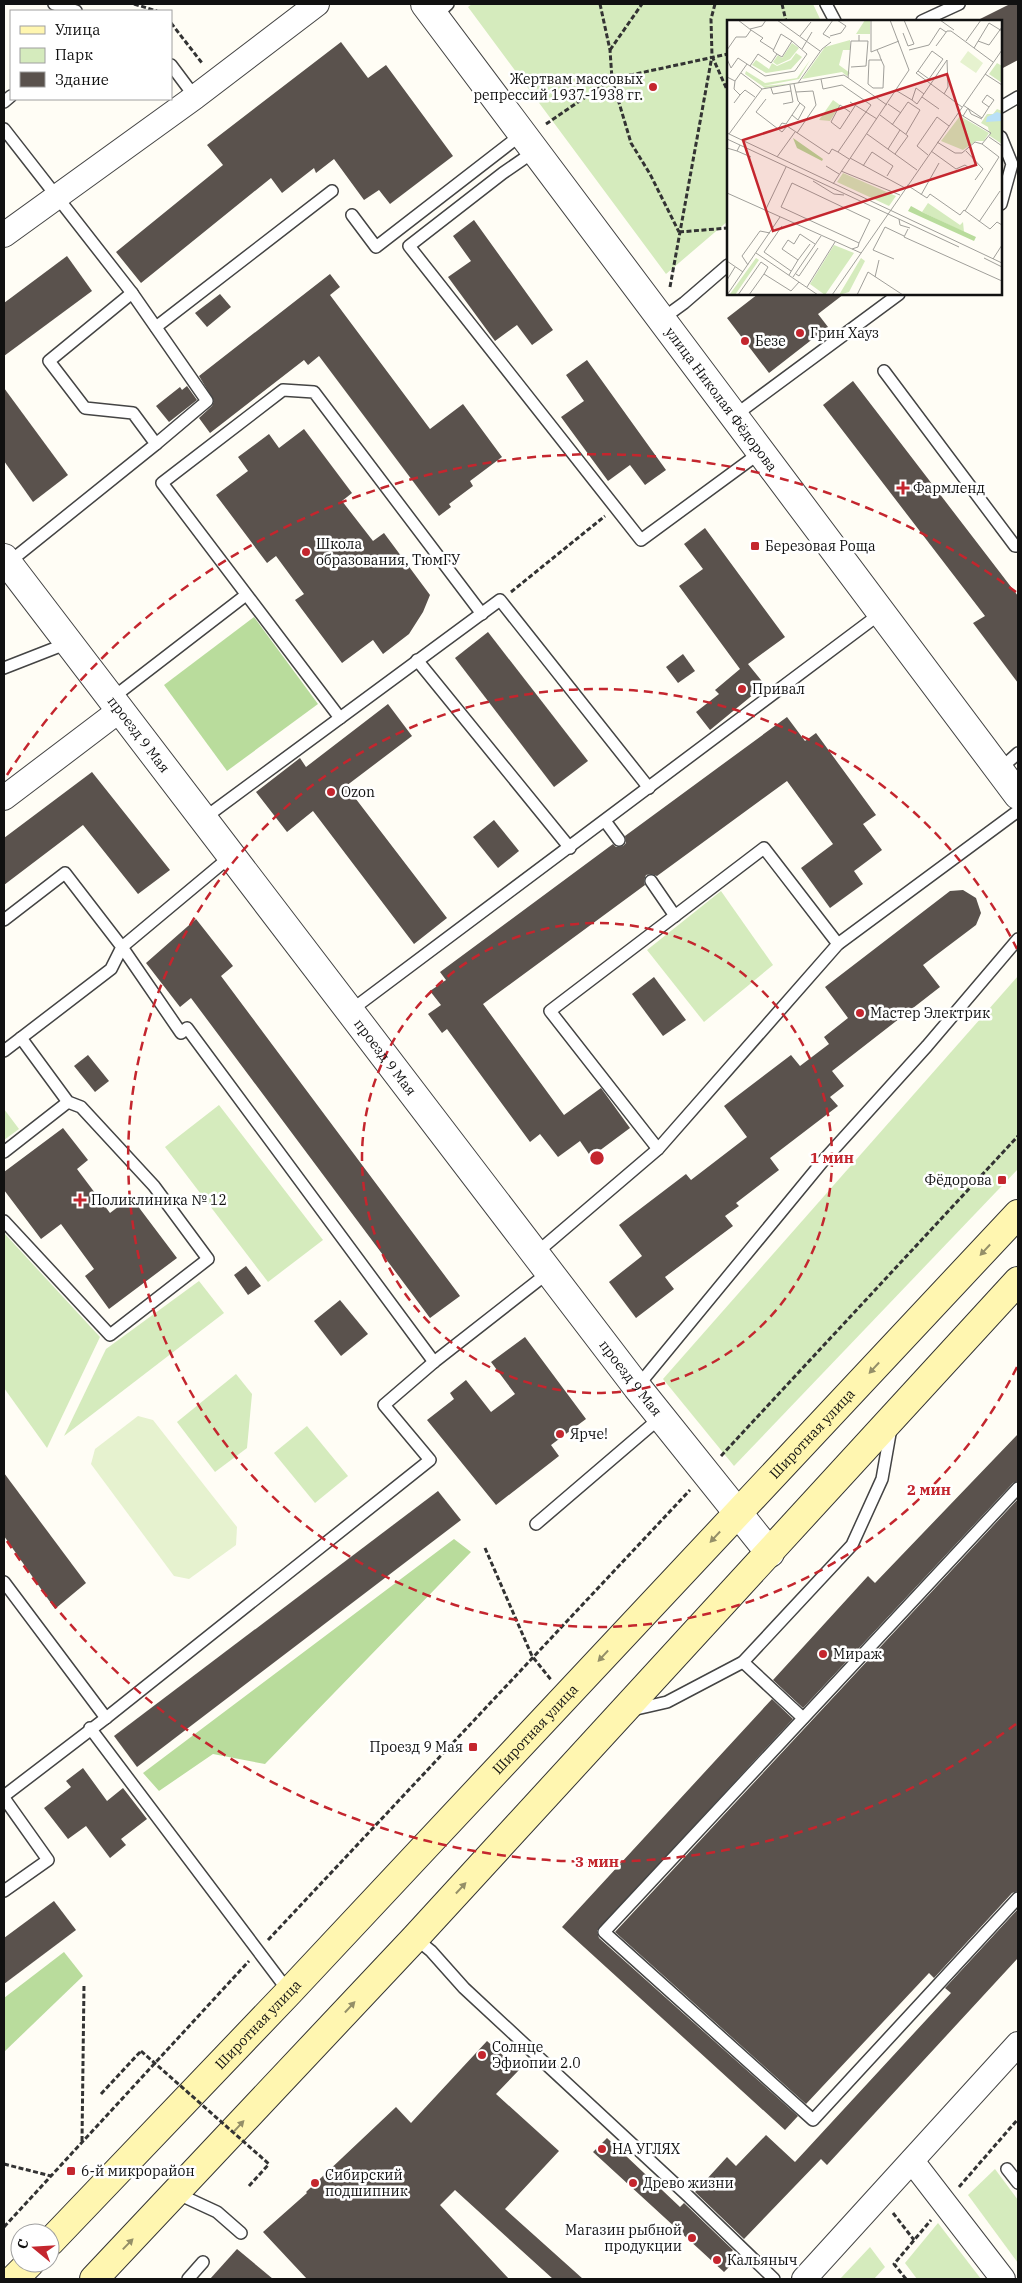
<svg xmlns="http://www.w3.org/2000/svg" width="1022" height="2283" font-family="'IBM Plex Serif',serif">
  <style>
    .green { fill: #d5ebbd }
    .forest { fill: #b9dc9c }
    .pitch { fill: #e6f2cf }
    .building { fill: #5a524d }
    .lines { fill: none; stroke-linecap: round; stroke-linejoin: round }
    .service-casing { stroke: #444; stroke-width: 14 }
    .minor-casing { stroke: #444; stroke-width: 26 }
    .tertiary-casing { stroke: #444; stroke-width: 30 }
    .secondary-casing { stroke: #333; stroke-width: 30 }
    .path { stroke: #333; stroke-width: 3; stroke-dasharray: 5 2.5; stroke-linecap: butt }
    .service { stroke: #fff; stroke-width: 11 }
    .minor { stroke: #fff; stroke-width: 24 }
    .tertiary { stroke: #fff; stroke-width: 28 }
    .secondary { stroke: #fff6b0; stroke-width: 28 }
    .path-bridge { stroke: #333; stroke-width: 3; stroke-dasharray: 5 2.5; stroke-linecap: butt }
    .oneway { fill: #948f68 }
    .ring { fill: none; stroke: #c4262e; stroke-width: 2.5; stroke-dasharray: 9 6 }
    .poi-dot { fill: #c4262e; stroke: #fff; stroke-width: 2 }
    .labels { text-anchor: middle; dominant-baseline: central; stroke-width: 5; stroke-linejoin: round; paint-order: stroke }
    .poi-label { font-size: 14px; fill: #111; stroke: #fff; text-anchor: start }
    .street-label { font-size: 14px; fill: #111; stroke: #fff }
    .inset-road { fill: none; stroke: #a09f9a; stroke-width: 1 }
    .view { fill: #c4262e; fill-opacity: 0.15; stroke: #c4262e; stroke-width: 2.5 }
    .inset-edge { fill: none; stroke: #111; stroke-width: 2.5 }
    .centre { fill: #c4262e; stroke: #fff; stroke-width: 2.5 }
    .ring-label { font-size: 15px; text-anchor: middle; font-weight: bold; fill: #c4262e; stroke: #fff; stroke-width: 5; stroke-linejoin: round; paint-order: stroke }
  </style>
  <rect width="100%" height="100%" fill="#fffdf5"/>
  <!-- green -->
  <g class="green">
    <path d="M472,4h341l8,17h-93v200l-62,53 -198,-267z"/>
    <path d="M721,891l52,74 -69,57 -57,-72z"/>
    <path d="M1018,976v193l-284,297 -71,-87z"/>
    <path d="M219,1105l104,135 -55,42 -103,-135z"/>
    <path d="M4,1109l15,20 -15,11z"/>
    <path d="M4,1233l96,104 -53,111 -43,-60z"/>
    <path d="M199,1281l25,32 -160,123 42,-87z"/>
    <path d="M236,1374l16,20 -5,54 -32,24 -38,-50z"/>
    <path d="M307,1426l41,50 -33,27 -41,-50z"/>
    <path d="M995,2169l23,31v63l-50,-68z"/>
    <path d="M938,2223l43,56h-64l-12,-16z"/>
    <path d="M870,2247l15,20 -11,12h-34z"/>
  </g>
  <!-- forest -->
  <g class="forest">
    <path d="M254,617l64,87 -91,67 -63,-86z"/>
    <path d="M454,1539l17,13 -206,212 -52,-10 -54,37 -16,-18z"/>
    <path d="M64,1952l19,24 -79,76v-54z"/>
  </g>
  <!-- pitch -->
  <path class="pitch" d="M138,1416l15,4 84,107 -1,18 -47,34 -15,-3 -83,-112 4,-15z"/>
  <!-- building -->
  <g class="building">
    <path d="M1010,4h8v56l-17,9v-48h-25z"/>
    <path d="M341,42l27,36 18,-13 67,91 -63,48 -11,-14 -15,10 -30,-41 -18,14 -2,-5 -32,25 -11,-15 -130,105 -25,-31 107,-87 -16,-20z"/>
    <path d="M474,220l79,110 -21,15 -15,-20 -22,16 -47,-64 23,-16 -18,-25z"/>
    <path d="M67,256l25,35 -88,65v-53z"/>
    <path d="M330,274l10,13 -10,8 100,134 33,-25 39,53 -32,24 3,5 -24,18 2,3 -12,9 -120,-160 -11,9 -4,-5 -94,73 -11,-15 13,-12 2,-5 -15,-25z"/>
    <path d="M220,294l11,13 -24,20 -12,-14z"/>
    <path d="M758,294h86l-26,20 10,13 -59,46 -42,-55z"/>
    <path d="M587,360l79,110 -21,15 -15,-20 -22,16 -47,-64 23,-16 -18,-26z"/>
    <path d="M853,381l165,215v87l-45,-60 12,-7 -162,-211z"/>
    <path d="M187,386l10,14 -28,22 -13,-16 24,-19 2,3z"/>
    <path d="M4,388l64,87 -35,27 -29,-41z"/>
    <path d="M304,429l48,64 -10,8 31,40 11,-8 46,62 -7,17 -14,22 -26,20 -10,-14 -31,23 -47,-63 9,-6 -28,-38 -9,7 -51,-68 32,-24 -10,-14 31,-23 10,14z"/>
    <path d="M705,528l80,109 -37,27 17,21 -55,45 -14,-18 23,-18 -4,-4 25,-21 -61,-83 24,-17 -19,-25z"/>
    <path d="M488,632l100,129 -34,26 -99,-129z"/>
    <path d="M683,654l12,17 -17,12 -12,-16z"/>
    <path d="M388,704l24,32 -66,50 101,132 -33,26 -101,-133 -26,21 -31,-40 44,-34 6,9z"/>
    <path d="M787,717l18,24 11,-8 60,82 -13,9 19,26 -28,21 9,13 -33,24 -29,-40 32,-24 -46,-63 -130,95 -6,-2 -5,1 -2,6 1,4 -162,119 81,111 37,-27 29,40 -39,29 -11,-16 -22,16 -18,-23 -10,8 -83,-113 -5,4 -14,-19 13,-9 -11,-14 16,-11 -6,-8 173,-128 3,3 7,-1 3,-3 -1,-7z"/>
    <path d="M92,772l78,98 -32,24 -55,-69 -79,60v-47z"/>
    <path d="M494,820l25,31 -21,17 -25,-31z"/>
    <path d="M963,890l13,8 5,15 -5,12 -53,40 17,22 -108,84 12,15 -14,11 8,9 -68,52 9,12 -43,33 3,3 -14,10 8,10 -68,51 9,12 -38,29 -27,-36 33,-26 -23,-31 67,-51 5,6 56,-43 -23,-31 67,-51 9,11 29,-22 -5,-7 24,-19 -23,-31 125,-96z"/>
    <path d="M196,919l37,47 -12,10 239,320 -30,22 -239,-320 -11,9 -34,-44z"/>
    <path d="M654,977l32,43 -23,16 -31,-42z"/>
    <path d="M88,1055l21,26 -14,11 -21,-26z"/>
    <path d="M63,1128l25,32 -11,9 33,44 21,-16 46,61 -68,51 -24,-33 9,-7 -33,-45 -20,15 -37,-49v-18z"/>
    <path d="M246,1266l15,20 -13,9 -14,-20z"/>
    <path d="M340,1300l28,34 -27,22 -27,-35z"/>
    <path d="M525,1337l61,82 -35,26 8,11 -63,49 -69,-85 27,-21 -4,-6 16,-13 25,32 24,-18 -24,-32z"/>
    <path d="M1018,1434v47l-5,2 -210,225 -30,-28 95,-104 7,7z"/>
    <path d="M4,1473l82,110 -31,26 -51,-73z"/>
    <path d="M438,1491l23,29 -324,247 -23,-31z"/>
    <path d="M1018,1499v392l-6,2 -78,85 -5,-5 -123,131 -191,-172z"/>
    <path d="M772,1699l21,20 -196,212 2,7 199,178 -13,14 -223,-203z"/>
    <path d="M83,1768l24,33 16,-13 24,31 -26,20 5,6 -16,13 -24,-32 -18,13 -24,-31 27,-21 -5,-6z"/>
    <path d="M54,1901l22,29 -72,54v-46z"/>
    <path d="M1018,1909v49l-191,207 -6,-6 -77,80 -49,-47 32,-35 9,9 30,-31 29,27 156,-169 -6,-5z"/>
    <path d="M487,2041l32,29 -23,24 63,57 -54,58 78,70h-30l-98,-89 -15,15 69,74h-202l-44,-47 44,-39 -1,-1 90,-85 15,16z"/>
    <path d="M607,2138l73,69 4,-4 49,47 -3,4 6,6 -12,12 -131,-120z"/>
    <path d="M237,2249l36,30h-63z"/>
  </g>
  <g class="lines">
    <defs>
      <g id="service">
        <path d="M54,4l22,7"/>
        <path d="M826,4l9,17"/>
        <path d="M434,17l14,-13"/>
        <path d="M922,21l37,-17"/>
        <path d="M171,65l24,32"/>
        <path d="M4,102l7,-6"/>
        <path d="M1001,107l17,-10"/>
        <path d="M4,129l128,164 75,108 -51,43"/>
        <path d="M1001,137l11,27 -11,40"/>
        <path d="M535,151l-32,22 -94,73 232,294 120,-88"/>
        <path d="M352,215l24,32 146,-113"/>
        <path d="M662,319l22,-16 44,-38"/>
        <path d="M156,327l176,-136"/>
        <path d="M884,371l131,175h3"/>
        <path d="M734,416l165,-122"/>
        <path d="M8,563l148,-119 -23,-31 -48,-5 -36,-47 83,-68"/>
        <path d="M417,660l153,188"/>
        <path d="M4,668l64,-25"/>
        <path d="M111,699l135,-104"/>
        <path d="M340,718l-178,-235 121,-93 31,2 168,222"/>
        <path d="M999,770l19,-17"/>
        <path d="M203,819l297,-219 149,188"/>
        <path d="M605,821l14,19"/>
        <path d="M231,856l-109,91 59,86 6,-5 247,334 115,-90"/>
        <path d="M651,881l24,35"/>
        <path d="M4,920l61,-47 57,74 -11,22 -107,82"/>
        <path d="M350,1011l531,-398"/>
        <path d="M658,1149l-108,-138 214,-163 74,96"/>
        <path d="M4,1152l64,-50"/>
        <path d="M4,1221l106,114 98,-76 -54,-73 -73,-79 -13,-5 -47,-64"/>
        <path d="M535,1254l123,-105 180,-205 180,-133"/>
        <path d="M637,1387l186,-226 104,-115 91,-107"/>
        <path d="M1018,1488l-414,444 209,188 205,-222"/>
        <path d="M536,1524l125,-107"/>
        <path d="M4,1582l102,136"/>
        <path d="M743,1662l60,56"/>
        <path d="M632,1710l35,-8 76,-40 109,-117 30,-66 9,-51"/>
        <path d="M90,1728l199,264"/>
        <path d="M4,1796l102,-78 324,-258 -46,-55 50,-43"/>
        <path d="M4,1798l44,62 -44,31"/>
        <path d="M415,1938l16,13 33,37 223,207 87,84"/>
        <path d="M1007,2169l11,14"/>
        <path d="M176,2193l41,19 24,21"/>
        <path d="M188,2279l15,-17"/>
      </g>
      <g id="minor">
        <path d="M4,235l191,-138 122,-93"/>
        <path d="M4,798l116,-88"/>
        <path d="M912,2161l91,118"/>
        <path d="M804,2279l214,-235"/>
      </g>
      <g id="tertiary">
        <path id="s1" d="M425,4l593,791"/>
        <path id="s2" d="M4,558l633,829 133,166"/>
      </g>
      <g id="secondary">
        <path id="s3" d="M50,2242l239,-250 729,-778"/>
        <path d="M14,2279l16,-16"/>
        <path d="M94,2279l321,-341 603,-657"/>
      </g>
    </defs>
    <!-- service casing -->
    <use href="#service" class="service-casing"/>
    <!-- minor casing -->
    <use href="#minor" class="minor-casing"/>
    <!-- tertiary casing -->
    <use href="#tertiary" class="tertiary-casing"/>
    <!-- secondary casing -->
    <use href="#secondary" class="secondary-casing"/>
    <!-- path -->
    <g class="path">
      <path d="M134,4l23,7"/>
      <path d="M373,4v1"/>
      <path d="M600,4l10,46 2,29 19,64 19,31 29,58"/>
      <path d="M715,4l-4,15 1,37 16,36"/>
      <path d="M782,4l4,17"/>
      <path d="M171,23l31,40"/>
      <path d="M610,50l32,-46"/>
      <path d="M546,124l66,-45 116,-25"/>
      <path d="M679,232l49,-4"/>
      <path d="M670,287l42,-231"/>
      <path d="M511,592l94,-76"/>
      <path d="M721,1456l297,-320"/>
      <path d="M485,1548l47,108 20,25"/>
      <path d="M268,1940l422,-450"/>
      <path d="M101,2094l40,-43"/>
      <path d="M82,2141l2,-157"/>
      <path d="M4,2164l47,12"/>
      <path d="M249,2186l20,-22"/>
      <path d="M959,2187l59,-68"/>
      <path d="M893,2213l21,27"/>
      <path d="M4,2227l245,-266"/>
      <path d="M906,2279l-12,-15 37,-44"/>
    </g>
    <!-- service -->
    <use href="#service" class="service"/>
    <!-- minor -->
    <use href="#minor" class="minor"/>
    <!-- tertiary -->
    <use href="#tertiary" class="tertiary"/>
    <!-- secondary -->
    <use href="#secondary" class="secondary"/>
    <!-- path-bridge -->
    <path class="path-bridge" d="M141,2051l128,113"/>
  </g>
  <!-- one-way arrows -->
  <defs><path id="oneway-solid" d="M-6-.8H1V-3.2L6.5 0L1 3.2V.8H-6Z" transform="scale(1.25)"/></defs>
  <g class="oneway">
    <use href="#oneway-solid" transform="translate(985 1250) rotate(133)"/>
    <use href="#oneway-solid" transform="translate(874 1368) rotate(133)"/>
    <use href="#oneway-solid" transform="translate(715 1537) rotate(133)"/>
    <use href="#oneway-solid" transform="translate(603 1656) rotate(133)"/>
    <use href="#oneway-solid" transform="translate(461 1888) rotate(-47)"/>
    <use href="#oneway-solid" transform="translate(350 2007) rotate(-47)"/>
    <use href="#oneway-solid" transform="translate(239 2126) rotate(-47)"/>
    <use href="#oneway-solid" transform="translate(128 2244) rotate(-46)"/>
  </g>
  <!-- distance rings -->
  <g class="ring">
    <circle cx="597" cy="1158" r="235"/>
    <path d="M1017 1367A469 469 0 1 1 1017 949"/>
    <path d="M1016 1724A704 704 0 0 1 7 1541M7 775A704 704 0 0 1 1016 592"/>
  </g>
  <!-- markers -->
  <g class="poi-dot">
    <circle cx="653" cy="87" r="5"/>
    <circle cx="800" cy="333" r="5"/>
    <circle cx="745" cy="341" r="5"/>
    <path d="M900.5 480.5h5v5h5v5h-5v5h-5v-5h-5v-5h5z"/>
    <rect x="750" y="541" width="10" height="10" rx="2.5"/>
    <circle cx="306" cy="552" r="5"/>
    <circle cx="742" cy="689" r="5"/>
    <circle cx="331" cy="792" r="5"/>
    <circle cx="860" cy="1013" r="5"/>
    <rect x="997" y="1175" width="10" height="10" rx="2.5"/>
    <path d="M77.5 1192.5h5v5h5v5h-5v5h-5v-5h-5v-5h5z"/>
    <circle cx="560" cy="1434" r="5"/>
    <circle cx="823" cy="1654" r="5"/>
    <rect x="468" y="1742" width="10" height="10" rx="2.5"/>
    <circle cx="482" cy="2055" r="5"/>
    <circle cx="602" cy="2149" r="5"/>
    <rect x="66" y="2166" width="10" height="10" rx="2.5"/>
    <circle cx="315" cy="2183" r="5"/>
    <circle cx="633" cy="2183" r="5"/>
    <circle cx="692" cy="2238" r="5"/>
    <circle cx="717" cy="2260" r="5"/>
  </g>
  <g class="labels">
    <!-- poi labels -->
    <g class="poi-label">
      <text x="643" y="79" text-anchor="end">Жертвам массовых<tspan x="643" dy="16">репрессий 1937-1938 гг.</tspan></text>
      <text x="810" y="333">Грин Хауз</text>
      <text x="755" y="341">Безе</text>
      <text x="913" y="488">Фармленд</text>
      <text x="316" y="544">Школа<tspan x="316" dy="16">образования, ТюмГУ</tspan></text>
      <text x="765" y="546">Березовая Роща</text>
      <text x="752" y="689">Привал</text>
      <text x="341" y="792">Ozon</text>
      <text x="870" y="1013">Мастер Электрик</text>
      <text x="992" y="1180" text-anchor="end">Фёдорова</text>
      <text x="91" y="1200">Поликлиника № 12</text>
      <text x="570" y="1434">Ярче!</text>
      <text x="833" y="1654">Мираж</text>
      <text x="463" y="1747" text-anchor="end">Проезд 9 Мая</text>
      <text x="492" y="2047">Солнце<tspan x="492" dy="16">Эфиопии 2.0</tspan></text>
      <text x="612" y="2149">НА УГЛЯХ</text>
      <text x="81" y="2171">6-й микрорайон</text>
      <text x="325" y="2175">Сибирский<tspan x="325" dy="16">подшипник</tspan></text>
      <text x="643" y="2183">Древо жизни</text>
      <text x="682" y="2230" text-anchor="end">Магазин рыбной<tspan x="682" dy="16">продукции</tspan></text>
      <text x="727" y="2260">Кальяныч</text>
    </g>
    <!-- street labels -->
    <g class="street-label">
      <text stroke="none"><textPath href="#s1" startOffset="494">улица Николая Фёдорова</textPath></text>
      <text stroke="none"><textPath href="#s2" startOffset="222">проезд 9 Мая</textPath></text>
      <text stroke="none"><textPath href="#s2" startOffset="628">проезд 9 Мая</textPath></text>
      <text stroke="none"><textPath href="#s2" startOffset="1032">проезд 9 Мая</textPath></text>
      <text stroke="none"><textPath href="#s3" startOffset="1111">Широтная улица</textPath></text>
      <text stroke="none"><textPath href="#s3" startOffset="706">Широтная улица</textPath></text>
      <text stroke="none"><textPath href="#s3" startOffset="301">Широтная улица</textPath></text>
    </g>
  </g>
  <!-- overview -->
  <g transform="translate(727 20)">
    <rect width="275" height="275" fill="#fffdf5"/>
    <path d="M138,0h5v14h-14zM123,20v10h-7l-4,15 11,8 -3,3 -5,-4 -40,7 23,-32zM65,23l7,5 -9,11 -13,6 -4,-3 5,-7 4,3zM69,33l6,4 -11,12 -25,4 -14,-8 4,-5 13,9 3,-6 5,3 14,-6zM83,40l-11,19 -36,7 34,-3 -32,5 -20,-14 1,-3 19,12 32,-5zM270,43l5,3v17l-13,-9zM106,80l7,5 -10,16 -11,-1zM270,89l5,2v33l-12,-8 -2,-9 -7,-4 6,-9h6zM233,96l29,17 -5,8h-8l-13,9 -22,-9zM116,153l53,23 -7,10 -52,-24zM201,183l32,22 3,-3 1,10 -42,-20zM107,225l20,8 -29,42 -15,-11zM29,238l3,2 -24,35 -5,-1zM134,238l4,3 -16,31 -10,3z" fill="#d5ebbd"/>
    <path d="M66,118l30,21 -1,2 -25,-13zM184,186l11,6 54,25 -2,4 -66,-30z" fill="#b9dc9c"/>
    <path d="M241,31l15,12 -7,10 -16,-11z" fill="#e6f2cf"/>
    <path d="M270,92l5,2 -1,7 -15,1 1,-5z" fill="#b9e0f7"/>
    <path class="inset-road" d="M50,0l43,31M144,0v32l28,-11M163,0l19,50M213,0l14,10M23,9l12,-3 4,-6M24,10l12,8 -3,3 14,9M176,13l5,13 6,-2 -10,-24M73,16l11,-14M103,16l11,-3 5,-7 -9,-6M103,18l-7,-4 10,-14M239,21l15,-21M251,21l11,4 13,-18M209,26l11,-15h4l42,31M247,28l15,-25 13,8M75,29l10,-17M0,30l9,-13h10l5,-7 -13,-10M150,30l3,6v1l4,9 -1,22h-10l-5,-4 1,-24h13M182,30l20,-5 11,-17 6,4M50,34l-4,-3 8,-17 11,7M0,39l4,9 7,-10 9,6 -12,17 -8,-4M20,44l18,12 30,-5 12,-17 -15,-13 -10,16 -5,-3 -6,9 -13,-9 -8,12M124,47l15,-1 2,-25h-9M14,53l21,16M189,53l2,-2 14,-20 11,8 -14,20 -11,-8M189,53l46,34M258,54l17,11M121,58l3,-37h8v-6M94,59l2,10 19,-4 29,20 -5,7 -16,-10M71,63l24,-34 9,-7M67,64l4,17 2,2 5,4 -7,13 -6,-5 8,-12M44,68l2,6 18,-3M170,71l15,9 4,-12 8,6M69,72l17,-1 3,14 -19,28M13,75l5,-5 10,7M195,77l17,12M39,79l-10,13 26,20 5,-6 42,28 3,-5 6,3M185,80l5,4 30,-44 1,27 -4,7M7,83l6,-8 -6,-6 1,-8M56,84l10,-2 -3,-17M161,84l13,9M236,85l19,13 7,-11 5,-7 -7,-5 -5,7 7,5M123,92l-10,-7 -9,17 9,7 15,-23M231,93l33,20 -9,11 17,13 -34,54M153,95l28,21 -13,18M236,96l5,-8 3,6 11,5M165,105l16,-23 12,8 -14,24M51,109l4,-6 4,1 6,-9M0,113l275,130M2,114l33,-45 82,-14 43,30M140,114l50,36M262,117l13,9M0,119l232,108M210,122l18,11h7l13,-11 7,2M0,128l10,3 3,-6M161,129l12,-19M10,131l14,6M204,131l25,18 9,-4 4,3M239,131l17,18 -8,11M201,135l-11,-9 20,-29 12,9M50,137l18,-25M123,138l55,30M122,139l-11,-7 22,-32 6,-8 11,7M99,146l13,8M136,146l9,-14 21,14 -6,10M114,151l59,24M86,161l21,13 10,1M106,164l76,-114M180,165l20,13 3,-4 30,21 4,-5 26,19 7,-7 5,3M0,173l134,60M194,175l18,-32M38,191l21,-44M172,199l1,6 10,3M252,202l21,-31M55,206l-18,26 27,19M181,209l-4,8 98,44M125,229l6,-2 1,-4 11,-23 -78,-37 -11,24 78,36M29,233l62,42M257,238l18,9M167,239l-21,-9 12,-23 19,9M266,239l9,-14M71,240l12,-16M0,241l16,11M21,245l-6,-9 18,-25 10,2M69,254l3,2 19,-28M62,255l9,-15 -16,-11 6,-9 6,4 6,-10 15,10M66,257l28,-41M148,257l4,-17M0,260l8,-13M80,267l28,-45M0,275l53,-78M11,275l23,-33 7,5 -4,7 27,17 8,-9M22,275l15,-21M105,275l170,-245M130,275l11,-23 35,23"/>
    <path class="view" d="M220,54l29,91 -203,66 -30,-91z"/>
    <rect width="275" height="275" class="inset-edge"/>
  </g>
  <circle cx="597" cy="1158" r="8" class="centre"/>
  <g class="ring-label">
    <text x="832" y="1163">1 мин</text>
    <text x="929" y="1495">2 мин</text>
    <text x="597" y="1867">3 мин</text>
  </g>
  <!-- border -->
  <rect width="1022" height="2283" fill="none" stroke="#111111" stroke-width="10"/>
  <!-- legend -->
  <rect x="10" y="10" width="162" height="90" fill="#ffffff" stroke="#a0a0a0"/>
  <rect x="20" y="26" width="25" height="8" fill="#fff6b0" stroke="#a0a0a0"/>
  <text x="55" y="35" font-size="15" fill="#111111">Улица</text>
  <rect x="20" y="48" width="25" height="15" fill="#d5ebbd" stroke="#a0a0a0"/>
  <text x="55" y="60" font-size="15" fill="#111111">Парк</text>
  <rect x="20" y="72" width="25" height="15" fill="#5a524d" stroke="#a0a0a0"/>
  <text x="55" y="85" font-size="15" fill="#111111">Здание</text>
  <!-- north arrow -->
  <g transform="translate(35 2248) rotate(288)"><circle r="24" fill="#ffffff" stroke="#a0a0a0"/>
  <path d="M0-4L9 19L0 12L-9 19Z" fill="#c4262e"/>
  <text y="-8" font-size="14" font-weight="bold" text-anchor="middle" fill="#111111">С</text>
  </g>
</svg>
